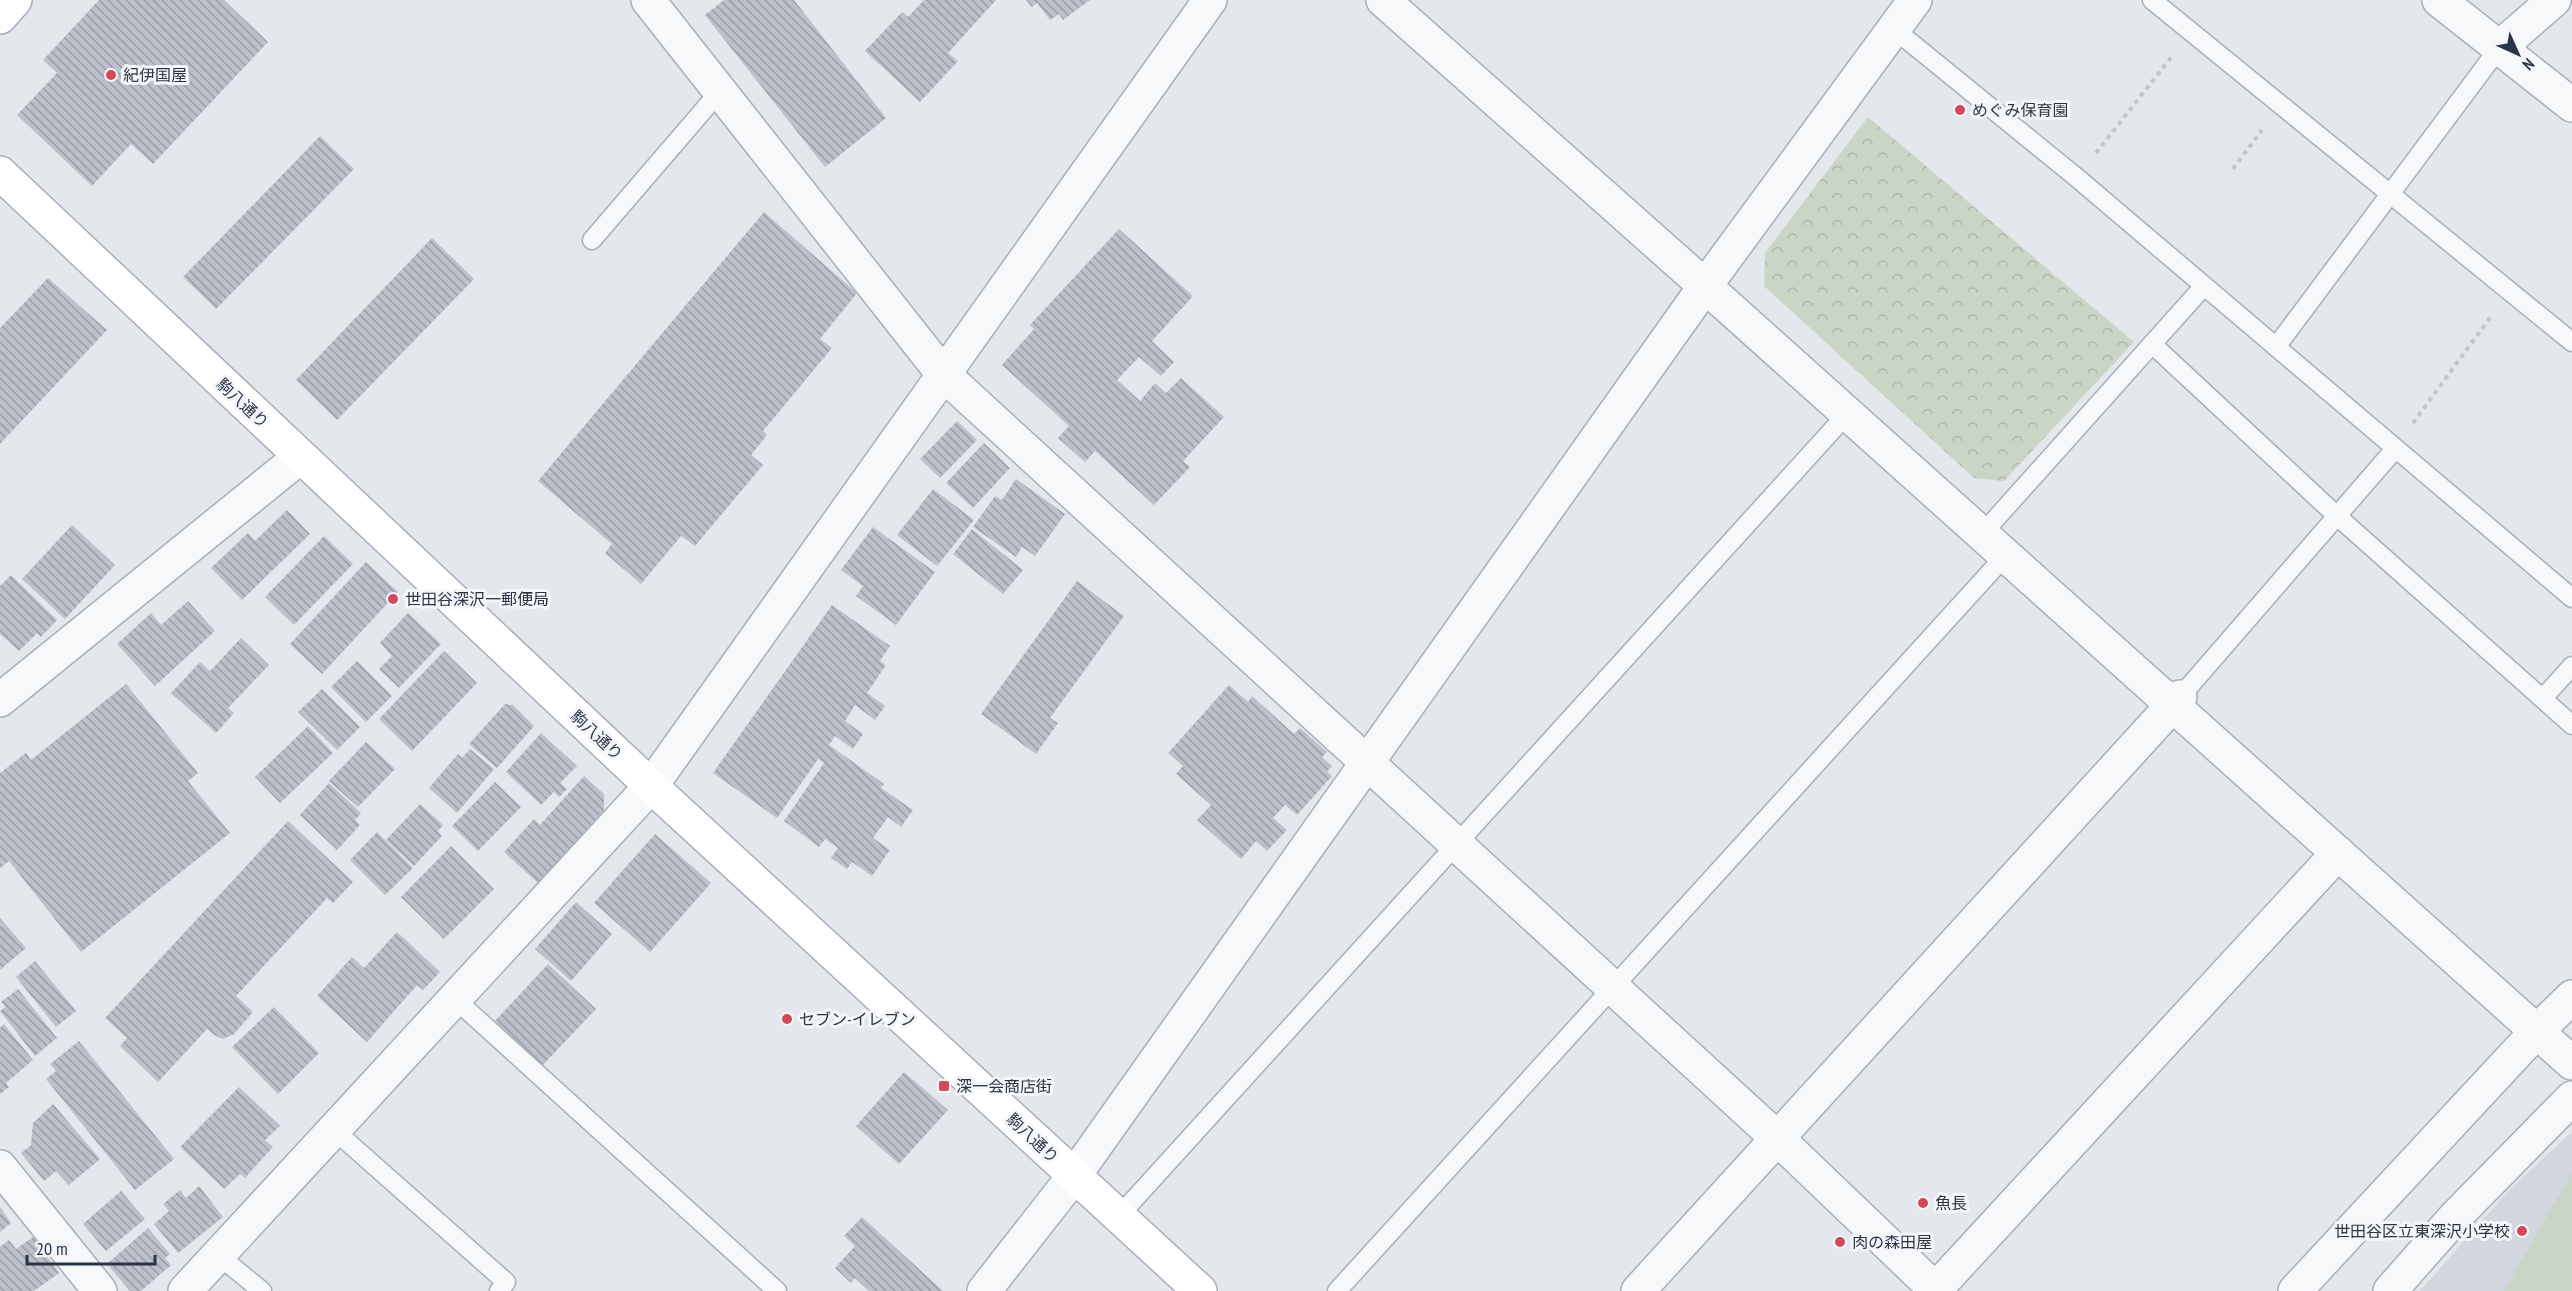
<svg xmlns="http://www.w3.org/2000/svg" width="2572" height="1291" font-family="'PT Sans Narrow','Noto Sans JP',sans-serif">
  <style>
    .built { fill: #d2d6de }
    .grass { fill: #c9d6c5 }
    .forest { fill: url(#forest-crowns) }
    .building { fill: url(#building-back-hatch) }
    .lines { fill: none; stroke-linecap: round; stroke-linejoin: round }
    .lane-casing { stroke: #a9aeb7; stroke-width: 21 }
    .street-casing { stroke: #a9aeb7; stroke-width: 36 }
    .secondary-casing { stroke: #a9aeb7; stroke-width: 36 }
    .primary-casing { stroke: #a3abb8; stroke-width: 36 }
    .path { stroke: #c2c5cb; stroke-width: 4; stroke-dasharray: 4.5 4.5; stroke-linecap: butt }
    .lane { stroke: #f7f8fa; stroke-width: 18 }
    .street { stroke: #f7f8fa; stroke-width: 33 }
    .secondary { stroke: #fff; stroke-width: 33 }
    .primary { stroke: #fff; stroke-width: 33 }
    .poi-dot { fill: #d1495b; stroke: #f4f6f9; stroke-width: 2 }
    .labels { text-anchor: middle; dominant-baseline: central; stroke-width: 6; stroke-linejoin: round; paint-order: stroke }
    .poi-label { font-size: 16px; fill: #2b3445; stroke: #f4f6f9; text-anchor: start }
    .street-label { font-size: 16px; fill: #2b3445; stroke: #f4f6f9 }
  </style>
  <defs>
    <pattern id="forest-crowns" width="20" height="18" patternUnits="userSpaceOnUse" patternTransform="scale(1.5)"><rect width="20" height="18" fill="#c9d6c5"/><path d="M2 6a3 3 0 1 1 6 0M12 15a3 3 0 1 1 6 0" fill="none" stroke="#adb8ab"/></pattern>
    <pattern id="building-back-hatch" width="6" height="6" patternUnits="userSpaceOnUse" patternTransform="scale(1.5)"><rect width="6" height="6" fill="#bbc0ca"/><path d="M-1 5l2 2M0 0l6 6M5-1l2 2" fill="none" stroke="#989da6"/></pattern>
  </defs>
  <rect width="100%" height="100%" fill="#e4e7ec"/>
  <!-- built -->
  <path class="built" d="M2572,1132v159h-152l90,-102z"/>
  <!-- grass -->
  <path class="grass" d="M2572,1173v118h-68z"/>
  <!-- forest -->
  <path class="forest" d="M1868,117l266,225 -130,139 -30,-3 -210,-192 1,-33z"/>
  <!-- building -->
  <g class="building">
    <path d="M99,0h125l44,42 -115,122 -22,-20 -39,42 -75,-71 40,-42 -14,-13z"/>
    <path d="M724,0h70l92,118 -61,49 -120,-152z"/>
    <path d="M924,0h72l-48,53 10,8 -38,41 -55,-51 37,-39 6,5z"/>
    <path d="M1026,0h64l-27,20 -4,-6 -9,6 -13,-17 -5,4z"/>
    <path d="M320,136l34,33 -138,140 -33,-32z"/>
    <path d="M764,212l93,81 -37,46 12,9 -69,83 4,4 -16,20 12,10 -68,81 -14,-10 -40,48 -36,-31 7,-9 -74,-63z"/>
    <path d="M1119,229l74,67 -41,45 22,21 -13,14 -22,-19 -22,23 23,21 15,-18 11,10 15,-15 43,39 -41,44 7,6 -36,38 -59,-54 -10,11 -27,-24 11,-12 -67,-61 32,-36 -4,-4z"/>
    <path d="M432,238l42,41 -137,141 -41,-40z"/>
    <path d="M48,278l59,52 -107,114v-116z"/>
    <path d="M957,421l20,19 -37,38 -20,-19z"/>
    <path d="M984,443l26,25 -37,40 -27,-25z"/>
    <path d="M1016,479l49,35 -30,42 -13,-9 -6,10 -43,-30 22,-31 7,4z"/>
    <path d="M933,489l41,31 -37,46 -40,-31z"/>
    <path d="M287,510l23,24 -68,66 -31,-32 37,-35 7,8z"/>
    <path d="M72,525l43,40 -50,54 -43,-40z"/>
    <path d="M873,527l62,45 -39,53 -40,-29 7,-10 -22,-16z"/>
    <path d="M972,529l51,41 -20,24 -50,-40z"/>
    <path d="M324,536l29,28 -59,61 -29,-28z"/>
    <path d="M366,562l32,30 -76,82 -32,-30z"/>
    <path d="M11,575l46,45 -16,17 -4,-4 -18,18 -19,-17v-48z"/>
    <path d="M1077,581l47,35 -74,102 8,5 -22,31 -55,-40z"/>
    <path d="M188,601l27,30 -60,55 -38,-42 34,-31 10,12z"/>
    <path d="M832,605l58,41 -10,15 6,4 -19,28 18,13 -10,14 -20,-15 -10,16 18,13 -10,15 -18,-13 -6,9 55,39 -3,4 32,22 -12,17 -13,-10 -15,21 17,12 -18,26 -20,-14 -5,7 -16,-11 7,-10 -13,-9 -6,8 -35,-26 40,-58 -6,-4 -41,59 -64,-45z"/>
    <path d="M408,613l33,31 -42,44 -20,-19 13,-13 -12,-13z"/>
    <path d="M241,638l28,27 -41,43 6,5 -18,20 -45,-40 29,-31 10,9z"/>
    <path d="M444,651l33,32 -65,68 -33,-32z"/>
    <path d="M357,661l35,35 -26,26 -35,-35z"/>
    <path d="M126,684l72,89 -10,8 42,52 -149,119 -72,-91 -9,7v-95l26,-20 5,7z"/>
    <path d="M1229,685l19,17 4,-6 42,38 6,-6 27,24 -5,5 10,9 -5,6 5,4 -35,39 -12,-10 -12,13 14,12 -20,21 -11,-10 -15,18 -44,-39 14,-15 -35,-31 7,-8 -15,-13z"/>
    <path d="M322,689l38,38 -23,23 -39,-38z"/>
    <path d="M505,704l8,1 21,21 -37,42 -28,-24z"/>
    <path d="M308,726l25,27 -53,50 -25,-26z"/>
    <path d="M541,733l36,33 -17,17 7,6 -8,8 -5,-5 -13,13 -35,-33z"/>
    <path d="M366,742l29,27 -37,38 -29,-26z"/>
    <path d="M470,749l24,20 -37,44 -28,-25 29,-34 4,4z"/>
    <path d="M584,776l20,18v16l-66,73 -34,-31 30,-33 6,6z"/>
    <path d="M495,782l26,25 -43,44 -26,-25z"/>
    <path d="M329,783l32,30 -6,7 5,5 -23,25 -37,-35z"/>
    <path d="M420,804l23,21 -5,6 4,5 -28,30 -28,-26z"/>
    <path d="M288,821l65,61 -20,21 -6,-5 -91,98 17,16 -19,22 -11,5 -9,-4 -7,-6 -49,53 -38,-36 7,-8 -22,-20z"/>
    <path d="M377,832l36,36 -28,27 -35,-35z"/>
    <path d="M655,834l56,49 -61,69 -56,-49z"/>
    <path d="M451,846l43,43 -50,50 -43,-42z"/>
    <path d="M576,902l36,32 -41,47 -36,-32z"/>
    <path d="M0,918l26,30 -26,22z"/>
    <path d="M397,932l43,40 -17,18 -6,-5 -50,57 -50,-46 35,-39 12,11z"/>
    <path d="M35,961l41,50 -20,16 -40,-50z"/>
    <path d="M548,964l48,45 -56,59 -47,-45z"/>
    <path d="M18,989l39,49 -22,18 -35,-45 6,-4 -5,-5z"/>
    <path d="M274,1007l45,46 -41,41 -46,-47z"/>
    <path d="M4,1024l29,36 -27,23 3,4 -9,7v-66z"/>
    <path d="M79,1041l95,118 -39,31 -89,-111 10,-8 -6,-7z"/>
    <path d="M904,1072l44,38 -49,54 -43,-38z"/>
    <path d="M239,1087l41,39 -15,14 8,7 -28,31 -5,-4 -16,15 -44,-42z"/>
    <path d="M53,1104l47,55 -31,26 -13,-14 -12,10 -23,-28 10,-8 2,-22z"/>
    <path d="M199,1186l24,31 -45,36 -24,-29 15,-13 -6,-7 17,-14 6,8z"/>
    <path d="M121,1191l24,28 -39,32 -23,-27z"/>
    <path d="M0,1207l11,16 -11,9z"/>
    <path d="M862,1217l81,74h-74l-14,-13 -4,5 -16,-15 20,-22 -11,-10z"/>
    <path d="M148,1228l22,26 -5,4 6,7 -30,26h-11l-23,-27z"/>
    <path d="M33,1237l26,36 -25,18h-34v-44l9,-7 7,9z"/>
  </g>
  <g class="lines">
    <defs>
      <g id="lane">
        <path d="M2152,0l420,342"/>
        <path d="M1894,29l182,148 496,421"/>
        <path d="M592,240l128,-149"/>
        <path d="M2152,344l185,172 235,209"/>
        <path d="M2276,347l223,-299"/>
        <path d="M1982,534l222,-248"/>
        <path d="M2180,697l215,-248"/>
        <path d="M2543,698l29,-32"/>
        <path d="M455,999l322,292"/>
        <path d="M334,1130l172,152 -7,9"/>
        <path d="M1119,1216l728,-802"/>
        <path d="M218,1255l44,36"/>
        <path d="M1337,1291l668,-735"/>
      </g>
      <g id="street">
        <path d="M648,0l295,374 834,764 160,153"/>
        <path d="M1383,0l322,286 867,777"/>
        <path d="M2439,0l133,105"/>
        <path d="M2499,48l55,-48"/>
        <path d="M0,700l300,-243"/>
        <path d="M0,1167l100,124"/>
        <path d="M185,1291l466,-505 559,-786"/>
        <path d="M984,1291l90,-115 631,-890 210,-286"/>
        <path d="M1638,1291l542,-594"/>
        <path d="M1934,1291l404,-438"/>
        <path d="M2295,1291l242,-260 35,-34"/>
        <path d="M2390,1291l66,-75 116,-118"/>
      </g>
      <path id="secondary" d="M0,173l651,613 549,505"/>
      <path id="primary" d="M0,17l15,-17"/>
    </defs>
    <!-- lane casing -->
    <use href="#lane" class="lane-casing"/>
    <!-- street casing -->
    <use href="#street" class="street-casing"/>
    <!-- secondary casing -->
    <use href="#secondary" class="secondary-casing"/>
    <!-- primary casing -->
    <use href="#primary" class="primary-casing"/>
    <!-- path -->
    <g class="path">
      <path d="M2096,153l77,-98"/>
      <path d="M2233,169l29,-39"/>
      <path d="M2413,423l79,-108"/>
    </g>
    <!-- lane -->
    <use href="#lane" class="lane"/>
    <!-- street -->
    <use href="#street" class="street"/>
    <!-- secondary -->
    <use href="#secondary" class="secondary"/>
    <!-- primary -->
    <use href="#primary" class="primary"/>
  </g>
  <!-- markers -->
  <g class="poi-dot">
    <circle cx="111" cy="75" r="6"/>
    <circle cx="1960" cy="110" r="6"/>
    <circle cx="393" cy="599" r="6"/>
    <circle cx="787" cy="1019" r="6"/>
    <rect x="938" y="1080" width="12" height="12" rx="3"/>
    <circle cx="1923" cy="1203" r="6"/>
    <circle cx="2522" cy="1231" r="6"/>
    <circle cx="1840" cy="1242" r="6"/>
  </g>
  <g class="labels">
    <!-- poi labels -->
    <g class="poi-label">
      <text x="123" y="75">紀伊国屋</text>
      <text x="1972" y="110">めぐみ保育園</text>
      <text x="405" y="599">世田谷深沢一郵便局</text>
      <text x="799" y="1019">セブン-イレブン</text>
      <text x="956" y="1086">深一会商店街</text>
      <text x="1935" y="1203">魚長</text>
      <text x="2510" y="1231" text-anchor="end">世田谷区立東深沢小学校</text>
      <text x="1852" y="1242">肉の森田屋</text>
    </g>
    <!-- street labels -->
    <g class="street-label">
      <text transform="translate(243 403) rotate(43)">駒八通り</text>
      <text transform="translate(597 735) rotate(43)">駒八通り</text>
      <text transform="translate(1033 1138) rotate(43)">駒八通り</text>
    </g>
  </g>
  <!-- north arrow -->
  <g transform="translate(2518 54) rotate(135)" stroke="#f4f6f9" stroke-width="4.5" paint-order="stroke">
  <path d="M0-4.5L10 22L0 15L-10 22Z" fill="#2b3445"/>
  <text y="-9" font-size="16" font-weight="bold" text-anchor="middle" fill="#2b3445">N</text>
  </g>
  <!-- scale -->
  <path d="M27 1255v9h128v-9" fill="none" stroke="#2b3445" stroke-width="3"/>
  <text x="36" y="1255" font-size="18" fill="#2b3445" stroke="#f4f6f9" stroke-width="4.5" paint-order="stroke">20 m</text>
</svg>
